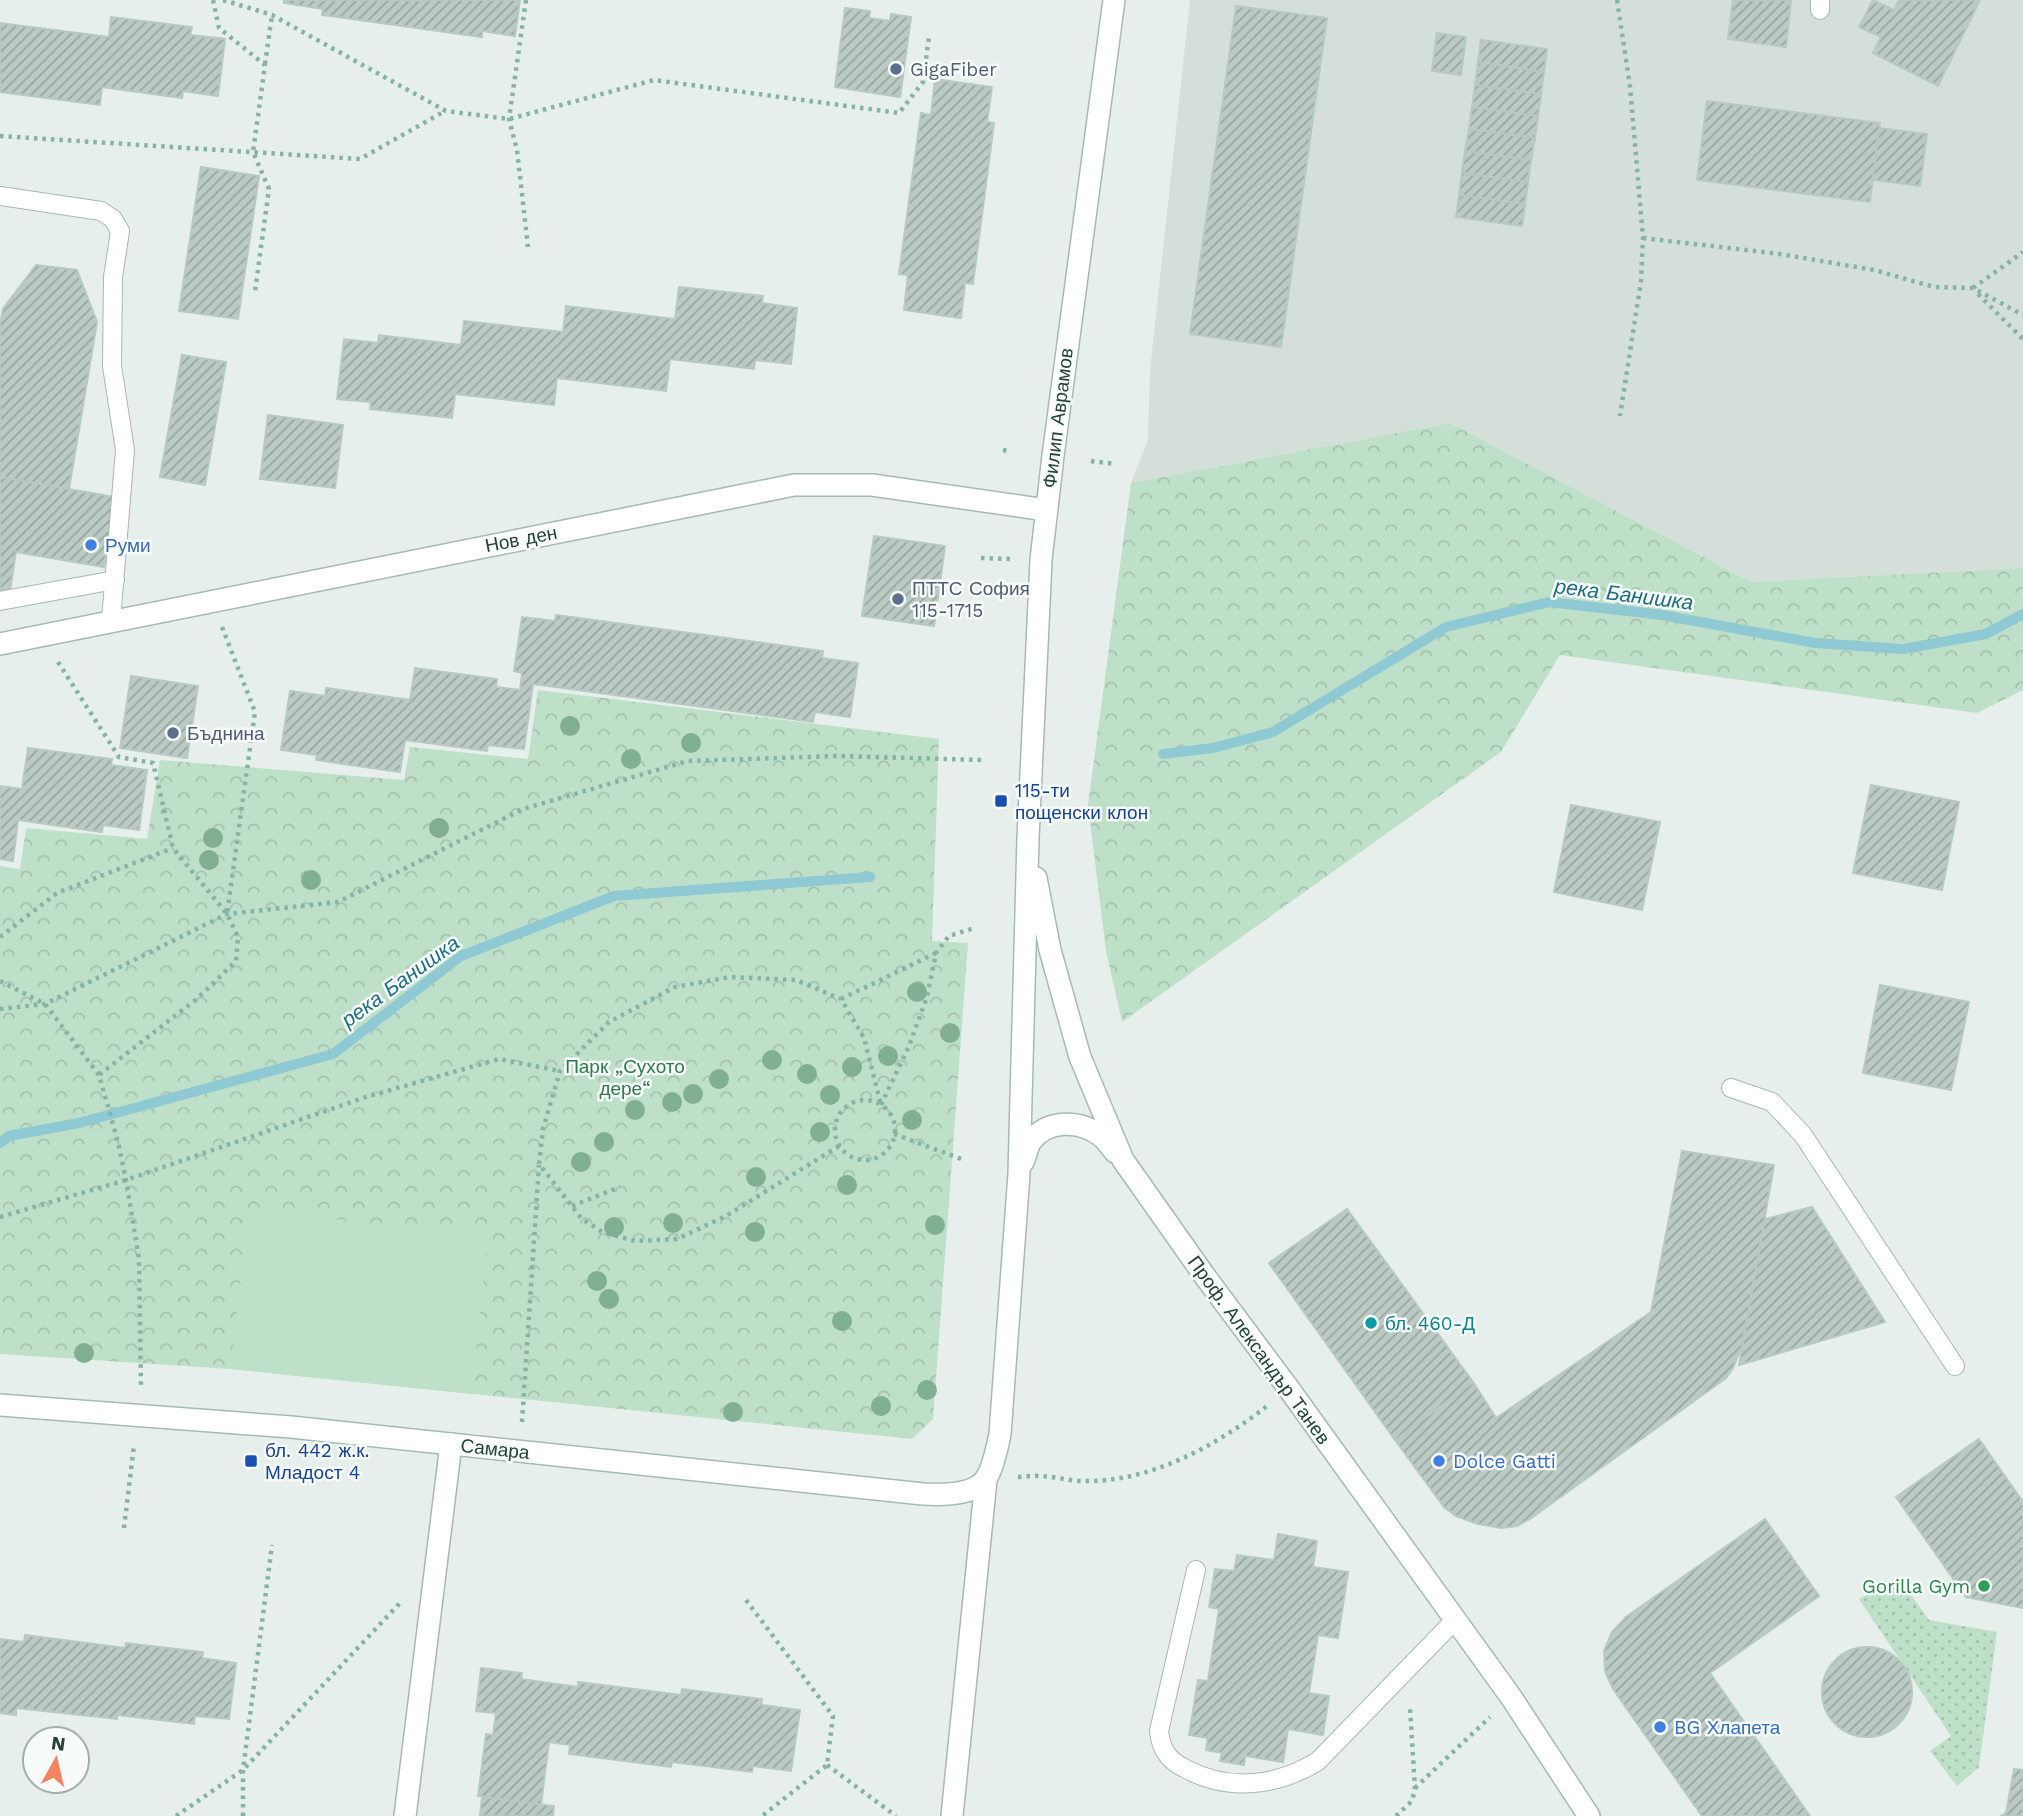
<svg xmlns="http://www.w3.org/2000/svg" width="2023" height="1816" font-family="'Work Sans',sans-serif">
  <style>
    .built { fill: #d4dfda }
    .grass { fill: url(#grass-dots) }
    .forest { fill: url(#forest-crowns) }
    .pitch { fill: #bfe0c8 }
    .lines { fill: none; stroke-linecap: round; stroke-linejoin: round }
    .stream { stroke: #8ec9d4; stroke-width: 10 }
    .building { fill: url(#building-hatch); stroke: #b8c9c2; stroke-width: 2 }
    .lane-casing { stroke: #a8b8b2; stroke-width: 20 }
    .street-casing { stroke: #a8b8b2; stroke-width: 24 }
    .secondary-casing { stroke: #a4bbb3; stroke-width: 24 }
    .path { stroke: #86b3a5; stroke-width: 4.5; stroke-dasharray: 3.5 5; stroke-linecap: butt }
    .lane { stroke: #fff; stroke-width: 18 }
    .street { stroke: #fff; stroke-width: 21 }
    .secondary { stroke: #fff; stroke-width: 21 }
    .tree { fill: #80af93 }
    .service-dot { fill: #5c6f8a; stroke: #f7fbf9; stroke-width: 2.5 }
    .shop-dot { fill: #3f7fe0; stroke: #f7fbf9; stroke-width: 2.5 }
    .transit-dot { fill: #1a4fb4; stroke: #f7fbf9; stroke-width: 2.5 }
    .culture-dot { fill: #0f9aa8; stroke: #f7fbf9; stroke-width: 2.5 }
    .leisure-dot { fill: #2e9e5b; stroke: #f7fbf9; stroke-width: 2.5 }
    .labels { text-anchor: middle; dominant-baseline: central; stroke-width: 5; stroke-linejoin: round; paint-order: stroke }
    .service-label { font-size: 19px; fill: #4e5e75; stroke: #f7fbf9; text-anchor: start }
    .street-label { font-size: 19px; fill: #24423a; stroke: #f7fbf9 }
    .shop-label { font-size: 19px; fill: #366cbe; stroke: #f7fbf9; text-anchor: start }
    .transit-label { font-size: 19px; fill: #164399; stroke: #f7fbf9; text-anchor: start }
    .park-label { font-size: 19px; fill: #2d7a4b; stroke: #f7fbf9 }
    .culture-label { font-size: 19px; fill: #0d838f; stroke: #f7fbf9; text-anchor: start }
    .leisure-label { font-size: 19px; fill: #27864d; stroke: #f7fbf9; text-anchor: end }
    .water-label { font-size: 21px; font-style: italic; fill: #1c6f80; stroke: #f7fbf9 }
  </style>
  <defs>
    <pattern id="grass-dots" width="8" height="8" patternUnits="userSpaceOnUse" patternTransform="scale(1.75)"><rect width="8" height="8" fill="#bfe0c8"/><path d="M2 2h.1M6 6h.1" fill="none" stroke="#a4c1ad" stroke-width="1.8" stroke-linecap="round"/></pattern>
    <pattern id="forest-crowns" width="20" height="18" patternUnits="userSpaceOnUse" patternTransform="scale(1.75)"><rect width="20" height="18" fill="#bfe0c8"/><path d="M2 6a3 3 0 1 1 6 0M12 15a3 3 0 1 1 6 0" fill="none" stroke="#a4c1ad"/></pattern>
    <pattern id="building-hatch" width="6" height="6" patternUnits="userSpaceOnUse" patternTransform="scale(1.75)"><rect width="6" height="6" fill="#bbcac4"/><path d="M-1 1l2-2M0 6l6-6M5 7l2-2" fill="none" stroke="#98a6a0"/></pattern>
  </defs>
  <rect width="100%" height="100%" fill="#e6efeb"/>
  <!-- built -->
  <path class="built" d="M1190,0h833v568l-272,14 -301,-159 -319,60 17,-43 2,-70z"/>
  <!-- grass -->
  <path class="grass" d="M1898,1577l31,43 68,12 -18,135 -22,19 -27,-35 21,-15 -92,-137z"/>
  <!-- forest -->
  <g class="forest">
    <path d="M1450,423l301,159 272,-14v122l-46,23 -417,-58 -59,97 -379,270 -16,-71 -18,-146 43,-322z"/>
    <path d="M538,690l401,49 -7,202 36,2 -35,476 -21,20 -681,-70 -231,-15v-488l20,3 6,-41 121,11 13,-79 244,20 6,-33 118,12z"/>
  </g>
  <!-- pitch -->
  <path class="pitch" d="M248,1211l240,24 -16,159 -241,-25z"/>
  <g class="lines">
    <!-- stream -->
    <g class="stream">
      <path d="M1163,754l50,-6 60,-16 173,-105 103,-25 113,13 153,28 88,6 83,-15 37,-20"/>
      <path d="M0,1143l9,-7 70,-13 254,-69 128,-98 153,-60 256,-19"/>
    </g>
  </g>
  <!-- building -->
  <g class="building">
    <path d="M284,0h236l-5,36 -33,-5v6l-160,-22 1,-6 -39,-6z"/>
    <path d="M1733,0h58l-5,47 -58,-8z"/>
    <path d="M1873,0l21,10 5,-10h81l-42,86 -65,-33 8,-16 -22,-10z"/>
    <path d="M1236,6l91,12 -46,329 -91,-13z"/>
    <path d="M845,8l25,3 -1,7 21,3 1,-7 20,3 -11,80 -65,-10z"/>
    <path d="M111,17l81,10 -2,8 35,4 -7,57 -35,-5 -1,7 -80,-11 -2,18 -100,-13v-69l109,14z"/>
    <path d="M1437,33l29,4 -5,38 -29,-4z"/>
    <path d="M1481,40l66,9 -3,23 -66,-10z"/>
    <path d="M1478,62l66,10 -3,22 -66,-9z"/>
    <path d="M935,79l57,8 -5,35 7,1 -21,161 -8,-1 -4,35 -57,-8 4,-35 -9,-1 22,-161 10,2z"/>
    <path d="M1475,85l66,9 -3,22 -66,-9z"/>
    <path d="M1707,101l173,22 -10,79 -173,-22z"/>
    <path d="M1472,107l66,9 -3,22 -66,-9z"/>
    <path d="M1879,128l48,6 -7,52 -47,-6z"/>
    <path d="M1469,129l66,9 -4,22 -66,-9z"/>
    <path d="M1465,151l66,9 -3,22 -66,-9z"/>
    <path d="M201,167l58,9 -21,143 -59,-8z"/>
    <path d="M1462,173l66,9 -3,22 -66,-9z"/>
    <path d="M1459,195l66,9 -3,22 -66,-9z"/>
    <path d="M36,265l41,5 20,52 -28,167 -69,-12v-153l3,-15z"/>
    <path d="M679,287l84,9 -1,7 35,5 -6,56 -36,-4 -1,9 -84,-10 -4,32 -109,-13 -3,27 -99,-11 -3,24 -82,-9 1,-7 -34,-3 7,-60 34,4 1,-8 82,10 3,-24 99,11 3,-26 109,13z"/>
    <path d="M182,355l44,7 -21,123 -45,-8z"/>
    <path d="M268,415l75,10 -8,63 -75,-9z"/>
    <path d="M0,477l115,20 -11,70 -88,-15 -7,45 -9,-2z"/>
    <path d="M874,536l71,10 -11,80 -72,-10z"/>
    <path d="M556,615l267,36 -1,7 36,5 -8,54 -35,-5 -2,10 -280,-38 -9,65 -36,-4 -1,6 -82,-11 -5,32 -84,-12 1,-5 -36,-5 9,-59 35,5 1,-8 84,12 5,-32 82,11 -1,8 24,3 2,-17 -8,-2 8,-54 33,4z"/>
    <path d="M131,676l67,10 -11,72 -67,-10z"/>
    <path d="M28,748l84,11 -1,6 36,5 -8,60 -36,-5 -1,7 -84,-12 -5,41 -13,-2v-73l22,3z"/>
    <path d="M1871,785l88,17 -17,88 -89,-17z"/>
    <path d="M1571,805l89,17 -18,88 -88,-18z"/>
    <path d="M1880,985l89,17 -18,88 -88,-17z"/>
    <path d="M1682,1151l92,14 -32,181 -9,22 -7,10 -196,141 -13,7 -16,2 -23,-4 -22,-8 -12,-9 -49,-67 78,-58 23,36 155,-106z"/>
    <path d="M1812,1207l73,115 -146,43 26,-146z"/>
    <path d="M1347,1209l126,173 -78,58 -126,-177z"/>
    <path d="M1979,1439l44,63v106l-57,-11 -70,-100z"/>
    <path d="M1765,1519l54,77 -109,77 100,143h-108l-89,-127 -8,-18 -1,-20 8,-19 14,-15z"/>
    <path d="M1278,1534l39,7 -4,26 35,5 -10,66 -20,-3 -9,58 20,3 -6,39 -35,-6 -5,33 -38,-6 -1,9 -24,-4 2,-8 -16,-3 2,-12 -19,-3 9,-55 10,1 11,-72 -10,-2 6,-38 19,2 3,-16 37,5z"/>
    <path d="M25,1635l100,13 1,-5 77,9 -1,6 34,5 -7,56 -34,-3 -1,8 -77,-9v4l-101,-11v7l-16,-2v-74l24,3z"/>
    <circle cx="1867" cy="1692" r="45"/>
    <path d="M481,1668l41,5 -1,6 57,8v-5l103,13 1,-6 80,10 -1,6 39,5 -9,61 -38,-5 -1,6 -80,-10 -1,5 -102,-13 1,-9 -21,-3 -8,63 -63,-9 8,-62 7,1 3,-22 -20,-2z"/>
    <path d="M2014,1769l9,1v46h-22l5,-3z"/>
    <path d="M482,1797l72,9 -1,10h-73z"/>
  </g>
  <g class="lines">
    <defs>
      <g id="lane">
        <path d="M1820,10v-10"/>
        <path d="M0,196l101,15 12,8 7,12 -7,46 -1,89 13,84 -14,170"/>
        <path d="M0,601l115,-21"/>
        <path d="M1731,1088l41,14 31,33 152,231"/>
        <path d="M1196,1570l-37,161c2,19 10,30 27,38 43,23 92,17 132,-8l137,-141"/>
      </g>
      <g id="street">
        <path d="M0,644l794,-159h78l174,25"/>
        <path d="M405,1816l46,-372"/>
        <path d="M952,1816l34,-336"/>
      </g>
      <g id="secondary">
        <path d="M1036,878l14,72 30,107 43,103 81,115 85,114 222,308 78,119"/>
        <path d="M1023,1162c3,-6 4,-15 8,-21 17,-22 49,-21 70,-5 5,4 10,11 14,16"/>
        <path d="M0,1405l291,22 632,67c19,1 53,2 64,-17 7,-12 10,-29 13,-43l19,-260 9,-336 13,-278 12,-104 61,-456"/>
      </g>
    </defs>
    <!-- lane casing -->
    <use href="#lane" class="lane-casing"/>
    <!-- street casing -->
    <use href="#street" class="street-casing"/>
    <!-- secondary casing -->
    <use href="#secondary" class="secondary-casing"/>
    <!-- path -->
    <g class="path">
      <path d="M213,0l6,28 46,37 -12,87 16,37 -14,102"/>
      <path d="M223,0l49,15 174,96 63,8 145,-39 245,33 24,-31 6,-45"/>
      <path d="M526,0l-17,119 8,31 11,97"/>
      <path d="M1617,0l13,86 13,152 -2,43 -21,135"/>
      <path d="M265,64l7,-49"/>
      <path d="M0,136l360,23 85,-48"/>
      <path d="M1643,238l137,16 94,16 60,17 39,1 50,27"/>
      <path d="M1973,288l50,-36"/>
      <path d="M1978,294l45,45"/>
      <path d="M1003,450l8,1"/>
      <path d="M1091,461l25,3"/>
      <path d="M981,558l30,1"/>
      <path d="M222,627l33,85 -28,202"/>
      <path d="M58,662l61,95 34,6 20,85 54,66 11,23 -2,24 -38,37 -99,77"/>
      <path d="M0,937l57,-44 116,-45"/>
      <path d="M0,981l45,23 54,71 19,67 8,38 13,79 2,129"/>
      <path d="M841,999l95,-46"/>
      <path d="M0,1009l45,-5 182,-90 111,-12 185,-93 165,-48 150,-5 144,4"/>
      <circle cx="865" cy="1130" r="30"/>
      <path d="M881,1105l28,-59 18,-49 9,-44 13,-17 25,-8"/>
      <path d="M894,1134l70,26"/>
      <path d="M839,1146l-113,70 -49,23 -42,2 -33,-9 -21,-14 -42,-54 4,-35 17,-58 49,-49 66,-35 55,-10 66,3 45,19 23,39 17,67"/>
      <path d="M572,1206l48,-19"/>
      <path d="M0,1217l126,-37 240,-83 133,-38 61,12"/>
      <path d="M522,1422l17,-257"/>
      <path d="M1018,1477c7,0 14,-2 21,-1 15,0 29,5 43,5 67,2 134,-35 185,-75"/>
      <path d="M124,1528l10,-83"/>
      <path d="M746,1600l87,116 -6,49 -65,51"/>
      <path d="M827,1765l69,51"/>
      <path d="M1415,1788l75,-71"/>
      <path d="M176,1816l67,-46 157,-167"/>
      <path d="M243,1816v-46l29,-225"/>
      <path d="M1396,1816l16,-15 3,-12 -5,-81"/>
    </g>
    <!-- lane -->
    <use href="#lane" class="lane"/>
    <!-- street -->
    <use href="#street" class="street"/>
    <!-- secondary -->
    <use href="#secondary" class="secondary"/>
  </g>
  <!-- trees -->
  <g class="tree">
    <circle cx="570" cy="726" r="10"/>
    <circle cx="691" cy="743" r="10"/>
    <circle cx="631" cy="759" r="10"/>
    <circle cx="439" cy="828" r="10"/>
    <circle cx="213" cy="838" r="10"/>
    <circle cx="209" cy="860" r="10"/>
    <circle cx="311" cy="880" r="10"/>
    <circle cx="917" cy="992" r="10"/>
    <circle cx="950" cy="1033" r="10"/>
    <circle cx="888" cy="1056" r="10"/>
    <circle cx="772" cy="1060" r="10"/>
    <circle cx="852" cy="1067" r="10"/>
    <circle cx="807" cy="1074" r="10"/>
    <circle cx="719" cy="1079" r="10"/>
    <circle cx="693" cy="1094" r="10"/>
    <circle cx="830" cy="1095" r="10"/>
    <circle cx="672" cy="1102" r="10"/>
    <circle cx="635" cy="1110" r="10"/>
    <circle cx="912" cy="1120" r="10"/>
    <circle cx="820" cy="1132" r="10"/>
    <circle cx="604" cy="1142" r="10"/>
    <circle cx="581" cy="1162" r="10"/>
    <circle cx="756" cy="1177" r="10"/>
    <circle cx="847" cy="1185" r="10"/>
    <circle cx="673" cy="1223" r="10"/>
    <circle cx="935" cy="1225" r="10"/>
    <circle cx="614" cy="1227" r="10"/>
    <circle cx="755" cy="1232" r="10"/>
    <circle cx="597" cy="1281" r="10"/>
    <circle cx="609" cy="1299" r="10"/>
    <circle cx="842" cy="1321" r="10"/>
    <circle cx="84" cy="1353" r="10"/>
    <circle cx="927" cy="1390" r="10"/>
    <circle cx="881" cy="1406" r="10"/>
    <circle cx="733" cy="1412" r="10"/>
  </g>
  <!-- markers -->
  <g class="service-dot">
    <circle cx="896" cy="69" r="7"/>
    <circle cx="898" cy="599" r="7"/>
    <circle cx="173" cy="733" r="7"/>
  </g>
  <g class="shop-dot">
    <circle cx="91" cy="545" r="7"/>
    <circle cx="1439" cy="1461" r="7"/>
    <circle cx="1660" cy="1727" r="7"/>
  </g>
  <g class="transit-dot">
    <rect x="994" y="794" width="14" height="14" rx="3.5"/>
    <rect x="244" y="1454" width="14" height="14" rx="3.5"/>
  </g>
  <circle class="culture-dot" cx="1371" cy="1323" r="7"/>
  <circle class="leisure-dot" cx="1984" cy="1586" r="7"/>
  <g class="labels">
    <!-- service labels -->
    <g class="service-label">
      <text x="910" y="69">GigaFiber</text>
      <text x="912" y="588">ПТТС София<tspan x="912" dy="22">115-1715</tspan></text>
      <text x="187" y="733">Бъднина</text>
    </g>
    <!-- street labels -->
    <g class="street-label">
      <text transform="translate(1058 418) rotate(-83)">Филип Аврамов</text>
      <text transform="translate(521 539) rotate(-11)">Нов ден</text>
      <text transform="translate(1259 1350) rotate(54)">Проф. Александър Танев</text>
      <text transform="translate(495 1449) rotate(6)">Самара</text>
    </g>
    <!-- shop labels -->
    <g class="shop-label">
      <text x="105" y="545">Руми</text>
      <text x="1453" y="1461">Dolce Gatti</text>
      <text x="1674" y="1727">BG Хлапета</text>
    </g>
    <!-- transit labels -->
    <g class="transit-label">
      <text x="1015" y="790">115-ти<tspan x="1015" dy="22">пощенски клон</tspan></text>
      <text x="265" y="1450">бл. 442 ж.к.<tspan x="265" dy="22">Младост 4</tspan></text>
    </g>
    <!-- park labels -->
    <g class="park-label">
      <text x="625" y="1066">Парк „Сухото<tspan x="625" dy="22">дере“</tspan></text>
    </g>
    <!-- culture labels -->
    <g class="culture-label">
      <text x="1385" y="1323">бл. 460-Д</text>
    </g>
    <!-- leisure labels -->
    <g class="leisure-label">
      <text x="1970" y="1586">Gorilla Gym</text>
    </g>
    <!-- water labels -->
    <g class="water-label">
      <text transform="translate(1624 594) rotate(7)">река Банишка</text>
      <text transform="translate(400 981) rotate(-36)">река Банишка</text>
    </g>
  </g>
  <!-- north arrow -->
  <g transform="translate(56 1760) rotate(8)"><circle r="33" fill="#f7fbf9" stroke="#a3b1ad" stroke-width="2"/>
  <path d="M0-5L12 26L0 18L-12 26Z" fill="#f4845f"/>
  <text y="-10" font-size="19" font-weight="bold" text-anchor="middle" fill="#24423a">N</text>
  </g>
</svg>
